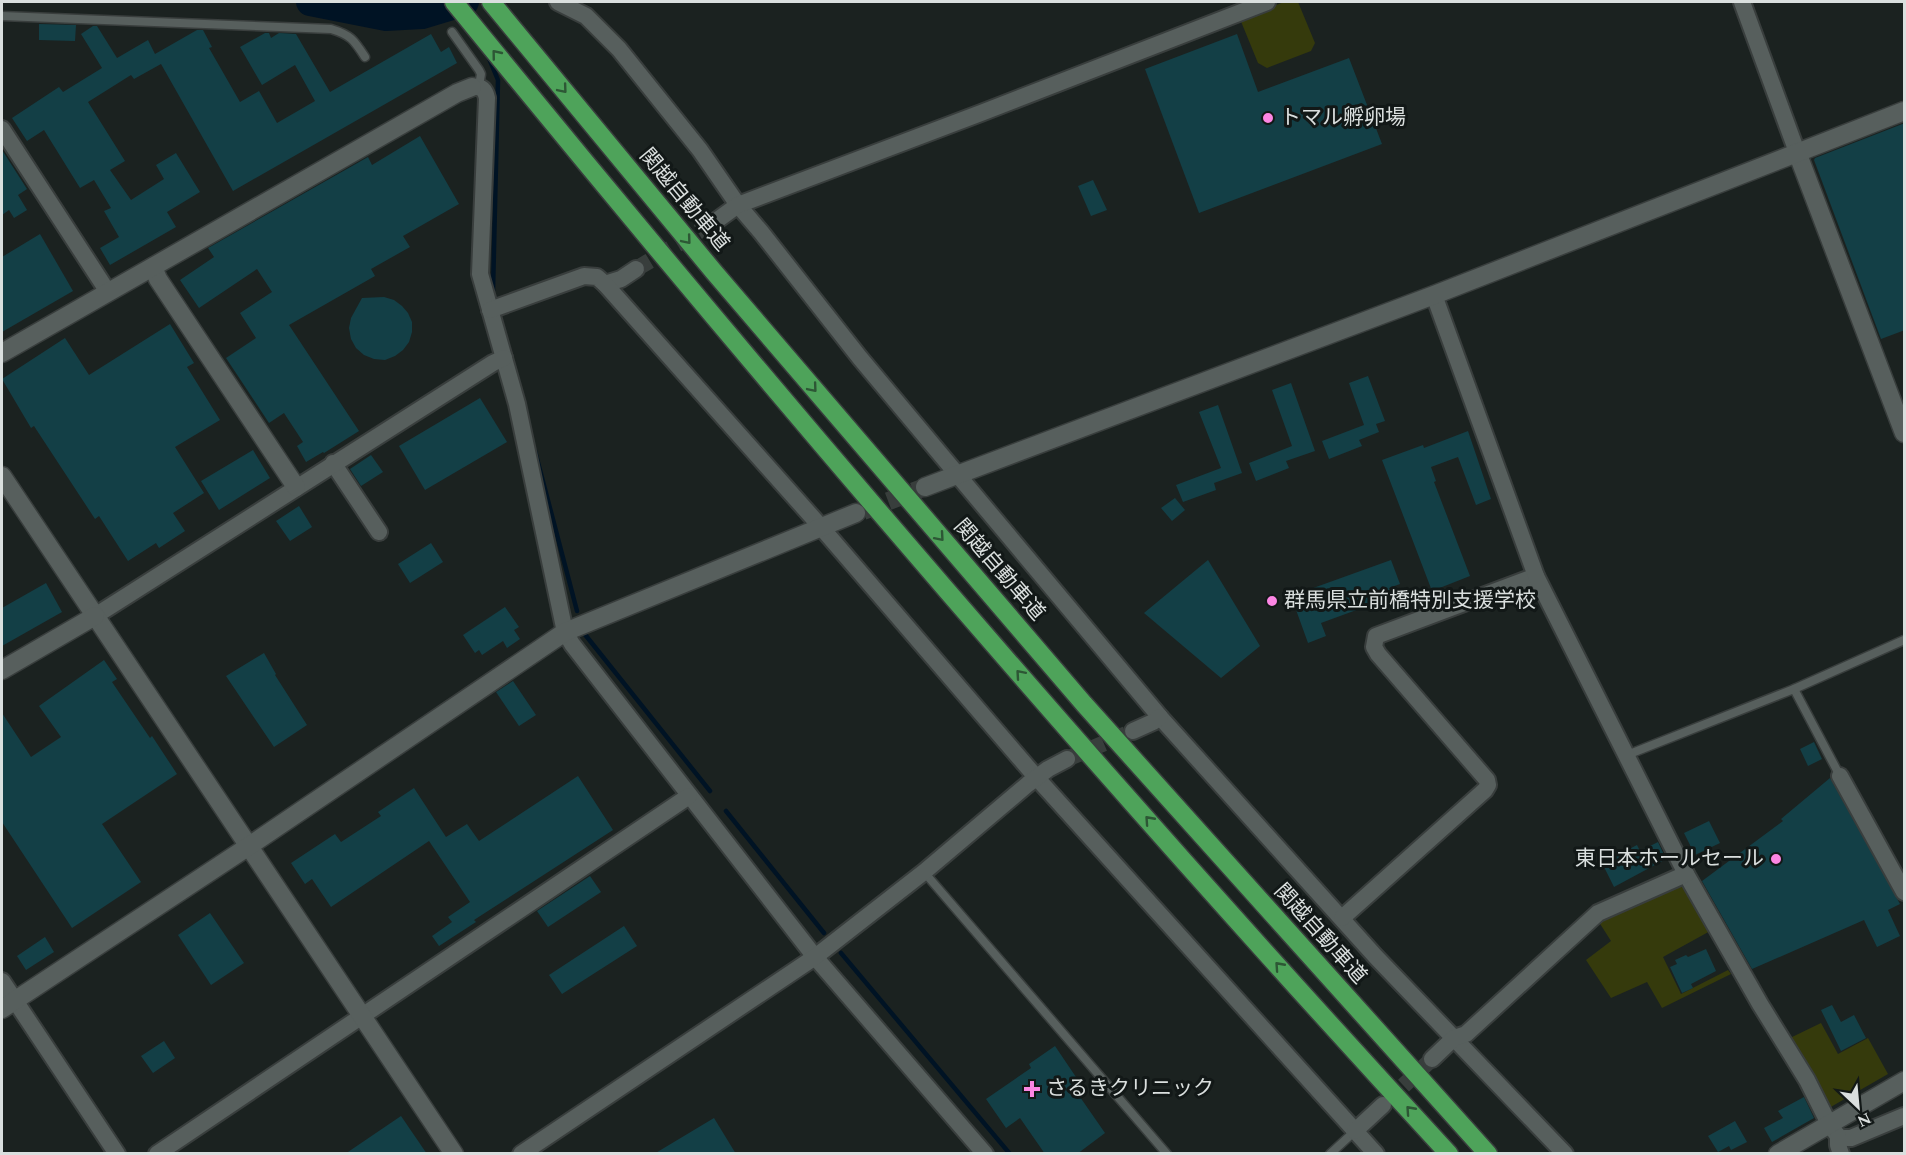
<svg xmlns="http://www.w3.org/2000/svg" width="1906" height="1155" font-family="Spectral,'Noto Sans JP',serif">
  <style>
    .green { fill: #353a0c }
    .lines { fill: none; stroke-linecap: round; stroke-linejoin: round }
    .stream { stroke: #001324; stroke-width: 4.5 }
    .river { stroke: #001324; stroke-width: 28 }
    .building { fill: #133f46 }
    .street-tunnel { stroke: #383e3c; stroke-width: 16; stroke-dasharray: 16 8; stroke-linecap: butt }
    .secondary-tunnel { stroke: #383e3c; stroke-width: 18; stroke-dasharray: 18 9; stroke-linecap: butt }
    .lane-casing { stroke: #393e3d; stroke-width: 11 }
    .street-casing { stroke: #393e3d; stroke-width: 20 }
    .secondary-casing { stroke: #393e3d; stroke-width: 21 }
    .highway-casing { stroke: #393e3d; stroke-width: 21 }
    .lane { stroke: #575f5d; stroke-width: 8 }
    .street { stroke: #575f5d; stroke-width: 16 }
    .secondary { stroke: #575f5d; stroke-width: 18 }
    .highway { stroke: #4ea35a; stroke-width: 18 }
    .oneway { stroke: #2d5735 }
    .poi-dot { fill: #fc86e3; stroke: #121817; stroke-width: 2 }
    .labels { text-anchor: middle; dominant-baseline: central; stroke-width: 6; stroke-linejoin: round; paint-order: stroke }
    .poi-label { font-size: 21px; fill: #dadfde; stroke: #121817; text-anchor: start }
    .street-label { font-size: 21px; fill: #dadfde; stroke: #121817 }
  </style>
  <rect width="100%" height="100%" fill="#1b2220"/>
  <!-- green -->
  <g class="green">
    <path d="M1284,2h14l17,41 -4,8 -44,17 -9,-5 -18,-44z"/>
    <path d="M1683,879l29,51 -49,27 18,37 47,-24 3,4 -69,34 -15,-26 -36,16 -25,-38 25,-19 -14,-22z"/>
    <path d="M1821,1023l17,31 30,-16 20,36 -59,34 -39,-70z"/>
  </g>
  <g class="lines">
    <!-- stream -->
    <g class="stream">
      <path d="M488,56l10,24 -5,211"/>
      <path d="M535,451l42,160"/>
      <path d="M583,632l127,159"/>
      <path d="M726,811l98,122"/>
      <path d="M841,953l169,201"/>
    </g>
    <!-- river -->
    <path class="river" d="M310,2l76,15 36,-2 43,-13"/>
  </g>
  <!-- building -->
  <g class="building">
    <path d="M39,24l37,1 -1,16 -36,-1z"/>
    <path d="M93,26h4l20,32 31,-18 7,14 42,-24h6l9,17 -3,1 31,54 19,-11 18,32 38,-22 -20,-36 -33,20 -22,-38 25,-14h4l2,5 8,-5 17,1 34,58 101,-58 10,18 8,-5 8,16 -224,128 -72,-127 -27,15 -3,-4 -43,27 37,59 -15,9 21,30 33,-21 -8,-14 20,-12 24,39 -33,20 9,15 -66,38 -10,-17 19,-11 -15,-26 7,-3 -17,-28 -14,8 -36,-58 -17,11 -15,-23 47,-31 4,5 39,-24 -21,-34z"/>
    <path d="M1237,34l21,58 91,-34 33,86 -183,69 -54,-144z"/>
    <path d="M1905,123v207l-24,9 -67,-179 1,-2z"/>
    <path d="M420,136l39,68 -56,32 7,11 -39,22 4,7 -86,49 70,106 -35,22 -1,-1 -17,10 -9,-16 6,-4 -19,-29 -15,10 -43,-65 30,-20 -16,-25 32,-21 -15,-23 -58,39 -19,-28 34,-23 -6,-9 160,-91 4,8z"/>
    <path d="M2,150l25,39 -9,6 9,15 -13,8 -5,-8 -7,5z"/>
    <path d="M1093,180l14,30 -16,6 -13,-30z"/>
    <path d="M40,234l33,57 -71,41v-75z"/>
    <path d="M384,297l10,3 8,6 6,7 4,9v10l-3,10 -6,8 -8,6 -10,4 -11,-1 -10,-4 -8,-7 -5,-9 -2,-11 2,-10 11,-20z"/>
    <path d="M170,324l24,39 -7,4 33,53 -45,27 29,46 -31,20 12,18 -26,17 -3,-5 -28,18 -29,-45 -4,3 -61,-93 -3,2 -29,-49 63,-41 24,37z"/>
    <path d="M1368,376l17,45 -9,3 3,8 -20,8 3,6 -33,13 -7,-18 42,-16 -15,-42z"/>
    <path d="M1291,383l24,68 -29,10 3,7 -33,13 -7,-18 43,-17 -20,-56z"/>
    <path d="M480,398l27,44 -82,48 -26,-44z"/>
    <path d="M1218,405l24,68 -28,10 2,7 -33,12 -7,-17 45,-17 -22,-56z"/>
    <path d="M1468,431l23,68 -15,6 -18,-48 -27,10 5,14 -2,1 36,94 -38,15 -50,-131 41,-15 1,3z"/>
    <path d="M253,450l17,28 -51,32 -18,-29z"/>
    <path d="M371,455l12,17 -22,14 -11,-17z"/>
    <path d="M1175,498l10,12 -13,11 -11,-13z"/>
    <path d="M299,506l13,21 -22,14 -14,-20z"/>
    <path d="M431,543l12,19 -33,21 -12,-19z"/>
    <path d="M1208,560l52,86 -39,32 -77,-65z"/>
    <path d="M1391,560l9,24 -11,4 3,9 -71,26 5,13 -18,7 -17,-47z"/>
    <path d="M46,583l16,29 -60,34v-38z"/>
    <path d="M505,607l14,20 -5,3 6,9 -13,9 -4,-7 -21,14 -3,-5 -4,3 -12,-18z"/>
    <path d="M264,653l12,21 -1,1 32,50 -33,22 -48,-71z"/>
    <path d="M104,660l13,19 -5,3 38,56 2,-2 25,38 -75,50 39,58 -69,46 -70,-106v-109l29,44 30,-20 -22,-31z"/>
    <path d="M513,681l23,34 -17,11 -23,-34z"/>
    <path d="M1814,742l8,17 -14,7 -8,-17z"/>
    <path d="M578,776l35,54 -139,90 2,2 -37,24 -7,-10 20,-14 -4,-5 22,-15 -41,-61 -98,66 -19,-28 -7,5 -14,-21 44,-29 6,8 40,-26 -3,-4 36,-24 32,49 21,-13 12,17z"/>
    <path d="M1830,778l70,126 -12,6 12,26 -23,11 -13,-27 -112,49 -50,-88 81,-60 -2,-2z"/>
    <path d="M1709,821l11,22 -25,12 -11,-22z"/>
    <path d="M1658,842l8,17 -52,28 -12,-24 35,-18 3,6z"/>
    <path d="M590,876l11,16 -53,35 -11,-16z"/>
    <path d="M210,913l34,50 -33,22 -33,-50z"/>
    <path d="M624,926l13,20 -75,48 -13,-19z"/>
    <path d="M45,937l9,15 -28,18 -9,-14z"/>
    <path d="M1706,949l10,22 -25,13 2,4 -11,5 -12,-26 7,-3 -2,-4 11,-5 2,2z"/>
    <path d="M1832,1005l9,17 13,-7 12,23 -25,13 -20,-41z"/>
    <path d="M164,1041l11,17 -22,15 -12,-17z"/>
    <path d="M1055,1046l23,34 -7,4 34,49 -28,21h-32l-25,-36 -14,10 -20,-29 45,-31 -2,-4z"/>
    <path d="M1804,1097l10,21 -42,24 -8,-14 19,-10 -5,-7z"/>
    <path d="M401,1116l26,38h-82z"/>
    <path d="M714,1118l22,36h-82z"/>
    <path d="M1735,1121l12,21 -16,8 -2,-4 -11,6 -10,-16z"/>
  </g>
  <g class="lines">
    <!-- street-tunnel -->
    <g class="street-tunnel">
      <path d="M636,269l80,-48"/>
      <path d="M1067,759l66,-28"/>
      <path d="M1386,1102l46,-43"/>
    </g>
    <!-- secondary-tunnel -->
    <path class="secondary-tunnel" d="M863,511l62,-24"/>
    <defs>
      <g id="lane">
        <path d="M2,16l329,13c20,6 23,11 34,28"/>
        <path d="M452,32l27,38 2,4 -2,12"/>
        <path d="M1794,689l46,87"/>
        <path d="M1627,755l167,-66 110,-49"/>
        <path d="M924,872l243,282"/>
        <path d="M1330,1154l25,-23"/>
      </g>
      <g id="street">
        <path d="M558,2l28,14 33,33 81,101 38,55 23,27 99,126 300,359 216,240 189,197"/>
        <path d="M1742,2l55,150"/>
        <path d="M472,87c9,-1 13,2 15,11l-7,176 37,130 48,228 7,12 243,313 170,197"/>
        <path d="M2,129l106,163"/>
        <path d="M716,221l22,-16 243,-92 286,-111"/>
        <path d="M605,284l16,-5 15,-10"/>
        <path d="M490,310l94,-34 13,1 8,7 216,243 215,250 340,377"/>
        <path d="M333,463l46,69"/>
        <path d="M95,616l398,-253 11,-5"/>
        <path d="M1133,731l20,-9 7,-5"/>
        <path d="M1840,776l64,116"/>
        <path d="M1686,874l74,130 47,76 22,44 9,12 4,2h9l53,-22"/>
        <path d="M1342,918l143,-128 3,-5 -1,-5 -109,-126 -4,-7 2,-11 160,-60"/>
        <path d="M2,981l115,173"/>
        <path d="M1432,1059l22,-21 12,-4 132,-121 88,-39 -150,-298 -102,-281"/>
        <path d="M1355,1131l28,-26"/>
        <path d="M1838,1136v9l3,9"/>
        <path d="M157,1154l532,-358"/>
        <path d="M521,1154l294,-197 109,-85 104,-88 20,-15 19,-10"/>
      </g>
      <g id="secondary">
        <path d="M1797,152l107,281"/>
        <path d="M153,267l5,12 138,208"/>
        <path d="M2,353l455,-260 15,-6"/>
        <path d="M2,476l452,678"/>
        <path d="M925,487l509,-192 470,-184"/>
        <path d="M2,670l93,-54"/>
        <path d="M2,1009l247,-163 316,-214 291,-119"/>
        <path d="M1778,1154l126,-73"/>
      </g>
      <g id="highway">
        <path d="M454,2c320,393 651,779 995,1152"/>
        <path d="M491,2l223,270 370,432 404,450"/>
      </g>
    </defs>
    <!-- lane casing -->
    <use href="#lane" class="lane-casing"/>
    <!-- street casing -->
    <use href="#street" class="street-casing"/>
    <!-- secondary casing -->
    <use href="#secondary" class="secondary-casing"/>
    <!-- highway casing -->
    <use href="#highway" class="highway-casing"/>
    <!-- lane -->
    <use href="#lane" class="lane"/>
    <!-- street -->
    <use href="#street" class="street"/>
    <!-- secondary -->
    <use href="#secondary" class="secondary"/>
    <!-- highway -->
    <use href="#highway" class="highway"/>
  </g>
  <!-- one-way arrows -->
  <defs><path id="oneway-chevron" d="M-2-3.5L2.5 0L-2 3.5" fill="none" stroke-width="1.6" stroke-linecap="round" stroke-linejoin="round" transform="scale(1.5)"/></defs>
  <g class="oneway">
    <use href="#oneway-chevron" transform="translate(496 54) rotate(-129)"/>
    <use href="#oneway-chevron" transform="translate(563 89) rotate(50)"/>
    <use href="#oneway-chevron" transform="translate(687 240) rotate(50)"/>
    <use href="#oneway-chevron" transform="translate(813 388) rotate(50)"/>
    <use href="#oneway-chevron" transform="translate(940 537) rotate(49)"/>
    <use href="#oneway-chevron" transform="translate(1020 674) rotate(-131)"/>
    <use href="#oneway-chevron" transform="translate(1149 820) rotate(-132)"/>
    <use href="#oneway-chevron" transform="translate(1279 966) rotate(-132)"/>
    <use href="#oneway-chevron" transform="translate(1410 1110) rotate(-132)"/>
  </g>
  <!-- markers -->
  <g class="poi-dot">
    <circle cx="1268" cy="118" r="6"/>
    <circle cx="1272" cy="601" r="6"/>
    <circle cx="1776" cy="859" r="6"/>
    <path d="M1029 1080h6v6h6v6h-6v6h-6v-6h-6v-6h6z"/>
  </g>
  <g class="labels">
    <!-- poi labels -->
    <g class="poi-label">
      <text x="1280" y="118">トマル孵卵場</text>
      <text x="1284" y="601">群馬県立前橋特別支援学校</text>
      <text x="1764" y="859" text-anchor="end">東日本ホールセール</text>
      <text x="1046" y="1089">さるきクリニック</text>
    </g>
    <!-- street labels -->
    <g class="street-label">
      <text transform="translate(684 200) rotate(50)">関越自動車道</text>
      <text transform="translate(999 570) rotate(49)">関越自動車道</text>
      <text transform="translate(1320 934) rotate(48)">関越自動車道</text>
    </g>
  </g>
  <!-- border -->
  <rect width="1906" height="1155" fill="none" stroke="#dadfde" stroke-width="6"/>
  <!-- north arrow -->
  <g transform="translate(1858 1107) rotate(154)" stroke="#121817" stroke-width="4.5" paint-order="stroke">
  <path d="M0-4.5L10 22L0 15L-10 22Z" fill="#dadfde"/>
  <text y="-9" font-size="16" font-weight="bold" text-anchor="middle" fill="#dadfde">N</text>
  </g>
</svg>
